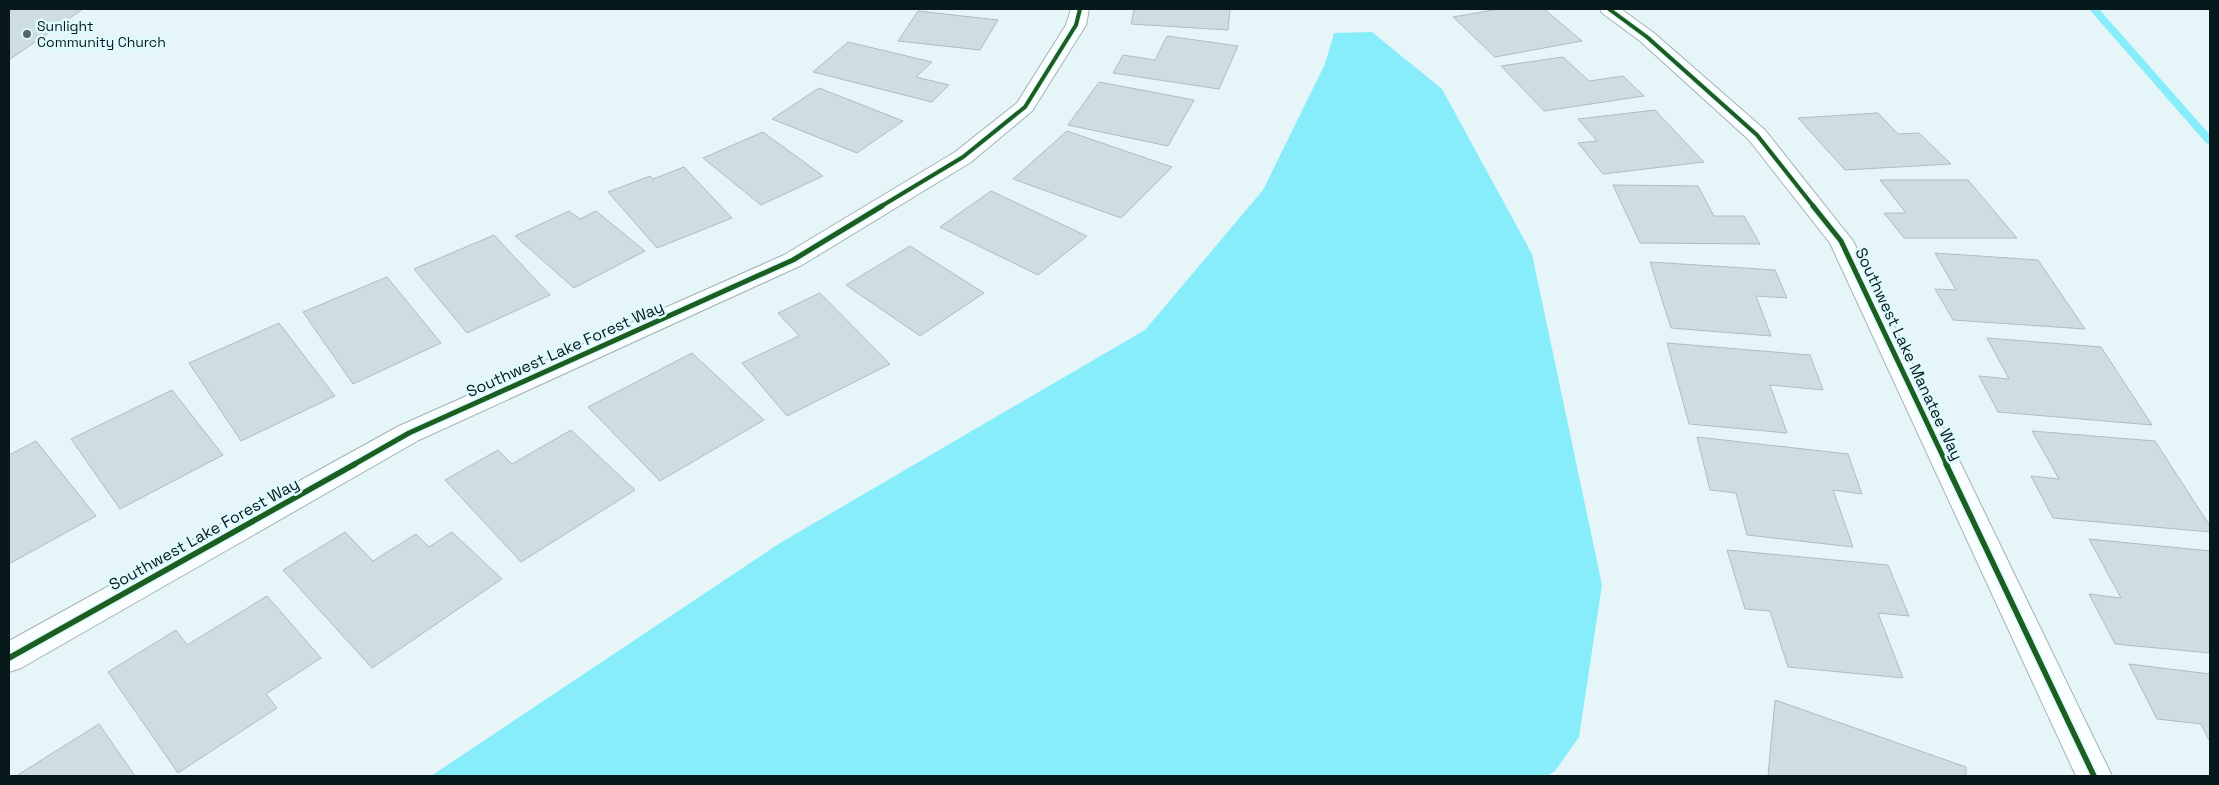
<svg xmlns="http://www.w3.org/2000/svg" width="2219" height="785" font-family="'Space Grotesk',sans-serif">
  <style>
    .water { fill: #88edfa }
    .lines { fill: none; stroke-linecap: round; stroke-linejoin: round }
    .stream { fill: #88edfa; fill-rule: evenodd }
    .building { fill: #cedde0; stroke: #aebdbf }
    .street-casing { stroke: #a3b2b5; stroke-width: 2 }
    .street { fill: #fbfefe; fill-rule: evenodd }
    .cycleway-far2-casing { stroke: #dffaff; stroke-width: 6 }
    .cycleway-far1-casing { stroke: #dffaff; stroke-width: 8 }
    .cycleway-casing { stroke: #dffaff; stroke-width: 9 }
    .cycleway-far2 { stroke: #1b5e20; stroke-width: 4 }
    .cycleway-far1 { stroke: #1b5e20; stroke-width: 5 }
    .cycleway { stroke: #1b5e20; stroke-width: 5.5 }
    .poi-dot { fill: #546568; stroke: #dffaff; stroke-width: 2 }
    .labels { text-anchor: middle; dominant-baseline: central; stroke-width: 5; stroke-linejoin: round; paint-order: stroke }
    .far-poi-label { font-size: 14px; fill: #06181a; stroke: #dffaff; text-anchor: start }
    .street-label { font-size: 16px; fill: #06181a; stroke: #dffaff }
  </style>
  <rect width="100%" height="100%" fill="#e6f5f8"/>
  <!-- water -->
  <path class="water" d="M1372,32l70,57 90,165 70,331 -23,152 -24,34 -8,5h-1116l349,-233 365,-213 118,-140 62,-126 9,-31z"/>
  <g class="lines">
    <!-- stream -->
    <path class="stream" d="M2089,9h10l111,126v9l-4,-1z"/>
  </g>
  <!-- building -->
  <g class="building">
    <path d="M9,9h74l-74,51z"/>
    <path d="M1134,9h96l-2,21 -97,-6z"/>
    <path d="M1499,9h45l38,32 -87,16 -42,-40z"/>
    <path d="M918,11l80,9 -18,30 -82,-9z"/>
    <path d="M1167,36l71,10 -19,43 -106,-16 10,-18 32,5z"/>
    <path d="M848,42l84,20 -16,15 33,8 -17,17 -119,-30z"/>
    <path d="M1563,57l26,24 34,-5 21,20 -100,15 -43,-45z"/>
    <path d="M1099,82l95,18 -26,46 -100,-21z"/>
    <path d="M819,88l84,33 -46,32 -85,-34z"/>
    <path d="M1655,110l49,52 -101,12 -25,-31 19,-2 -19,-22z"/>
    <path d="M1878,113l20,21 21,-1 32,31 -106,6 -47,-52z"/>
    <path d="M1067,131l105,36 -51,51 -108,-39z"/>
    <path d="M763,132l60,44 -62,29 -58,-47z"/>
    <path d="M684,167l48,51 -75,30 -49,-56 42,-16 3,3z"/>
    <path d="M1880,180h88l49,58h-113l-20,-25h22z"/>
    <path d="M1613,185l85,1 16,30h30l16,28 -120,-1z"/>
    <path d="M991,191l96,45 -49,39 -98,-48z"/>
    <path d="M569,211l11,8 16,-8 49,40 -71,37 -59,-52z"/>
    <path d="M494,235l56,60 -83,38 -53,-64z"/>
    <path d="M910,246l74,47 -64,43 -74,-51z"/>
    <path d="M1935,253l103,7 47,69 -132,-9 -18,-31 21,1z"/>
    <path d="M1650,262l125,8 12,28 -31,-2 15,40 -100,-8z"/>
    <path d="M387,277l54,66 -88,41 -50,-72z"/>
    <path d="M820,293l70,71 -103,52 -45,-53 57,-27 -21,-23z"/>
    <path d="M279,323l56,73 -94,45 -52,-78z"/>
    <path d="M1987,338l114,9 51,78 -154,-13 -19,-36 30,3z"/>
    <path d="M1667,343l143,12 13,35 -53,-5 17,48 -98,-9z"/>
    <path d="M692,353l72,67 -104,61 -72,-74z"/>
    <path d="M172,390l51,65 -103,54 -49,-70z"/>
    <path d="M571,430l64,60 -114,72 -76,-82 53,-30 14,14z"/>
    <path d="M2032,431l123,10 55,85v6l-157,-14 -22,-42 28,3z"/>
    <path d="M1697,437l151,17 14,40 -29,-4 20,57 -106,-12 -11,-42 -26,-3z"/>
    <path d="M36,441l60,75 -87,48v-109z"/>
    <path d="M345,532l28,29 43,-27 13,13 23,-15 50,47 -130,89 -89,-98z"/>
    <path d="M2089,539l121,12v102l-95,-9 -26,-50 32,4z"/>
    <path d="M1727,550l161,15 21,51 -31,-3 25,65 -115,-11 -18,-56 -25,-2z"/>
    <path d="M267,596l54,62 -55,36 11,14 -99,65 -70,-101 68,-42 11,15z"/>
    <path d="M2129,664l81,10v68l-9,-18 -44,-5z"/>
    <path d="M1775,700l191,67v9h-198z"/>
    <path d="M99,724l36,52h-119z"/>
  </g>
  <g class="lines">
    <defs>
      <g id="street">
        <path d="M1071,9h18l-3,16 -54,86 -61,51 -169,103 -383,175 -398,228 -12,4v-31l390,-215 385,-171 171,-103 62,-49 49,-78z"/>
        <path d="M1600,9h21l33,24 111,97 88,111 259,535h-36l-246,-533 -81,-103 -109,-99 -38,-28z"/>
      </g>
    </defs>
    <!-- street casing -->
    <use href="#street" class="street-casing"/>
    <!-- street -->
    <use href="#street" class="street"/>
    <defs>
      <g id="cycleway-far2">
        <path d="M1609,9l38,28 110,98 57,72"/>
        <path d="M880,207l83,-50 62,-50 51,-82 4,-16"/>
      </g>
      <g id="cycleway-far1">
        <path d="M1813,206l28,35 106,224"/>
        <path d="M353,465l56,-32 384,-173 89,-54"/>
      </g>
      <g id="cycleway">
        <path d="M1946,464l148,312"/>
        <path d="M9,658l346,-194"/>
      </g>
    </defs>
    <!-- cycleway-far2 casing -->
    <use href="#cycleway-far2" class="cycleway-far2-casing"/>
    <!-- cycleway-far1 casing -->
    <use href="#cycleway-far1" class="cycleway-far1-casing"/>
    <!-- cycleway casing -->
    <use href="#cycleway" class="cycleway-casing"/>
    <!-- cycleway-far2 -->
    <use href="#cycleway-far2" class="cycleway-far2"/>
    <!-- cycleway-far1 -->
    <use href="#cycleway-far1" class="cycleway-far1"/>
    <!-- cycleway -->
    <use href="#cycleway" class="cycleway"/>
  </g>
  <!-- markers -->
  <circle class="poi-dot" cx="27" cy="34" r="5"/>
  <g class="labels">
    <!-- far-poi labels -->
    <g class="far-poi-label">
      <text x="37" y="26">Sunlight<tspan x="37" dy="16">Community Church</tspan></text>
    </g>
    <!-- street labels -->
    <g class="street-label">
      <text transform="translate(565 349) rotate(-24)">Southwest Lake Forest Way</text>
      <text transform="translate(1909 354) rotate(65)">Southwest Lake Manatee Way</text>
      <text transform="translate(204 534) rotate(-29)">Southwest Lake Forest Way</text>
    </g>
  </g>
  <!-- border -->
  <rect width="2219" height="785" fill="none" stroke="#06181a" stroke-width="20"/>
</svg>
